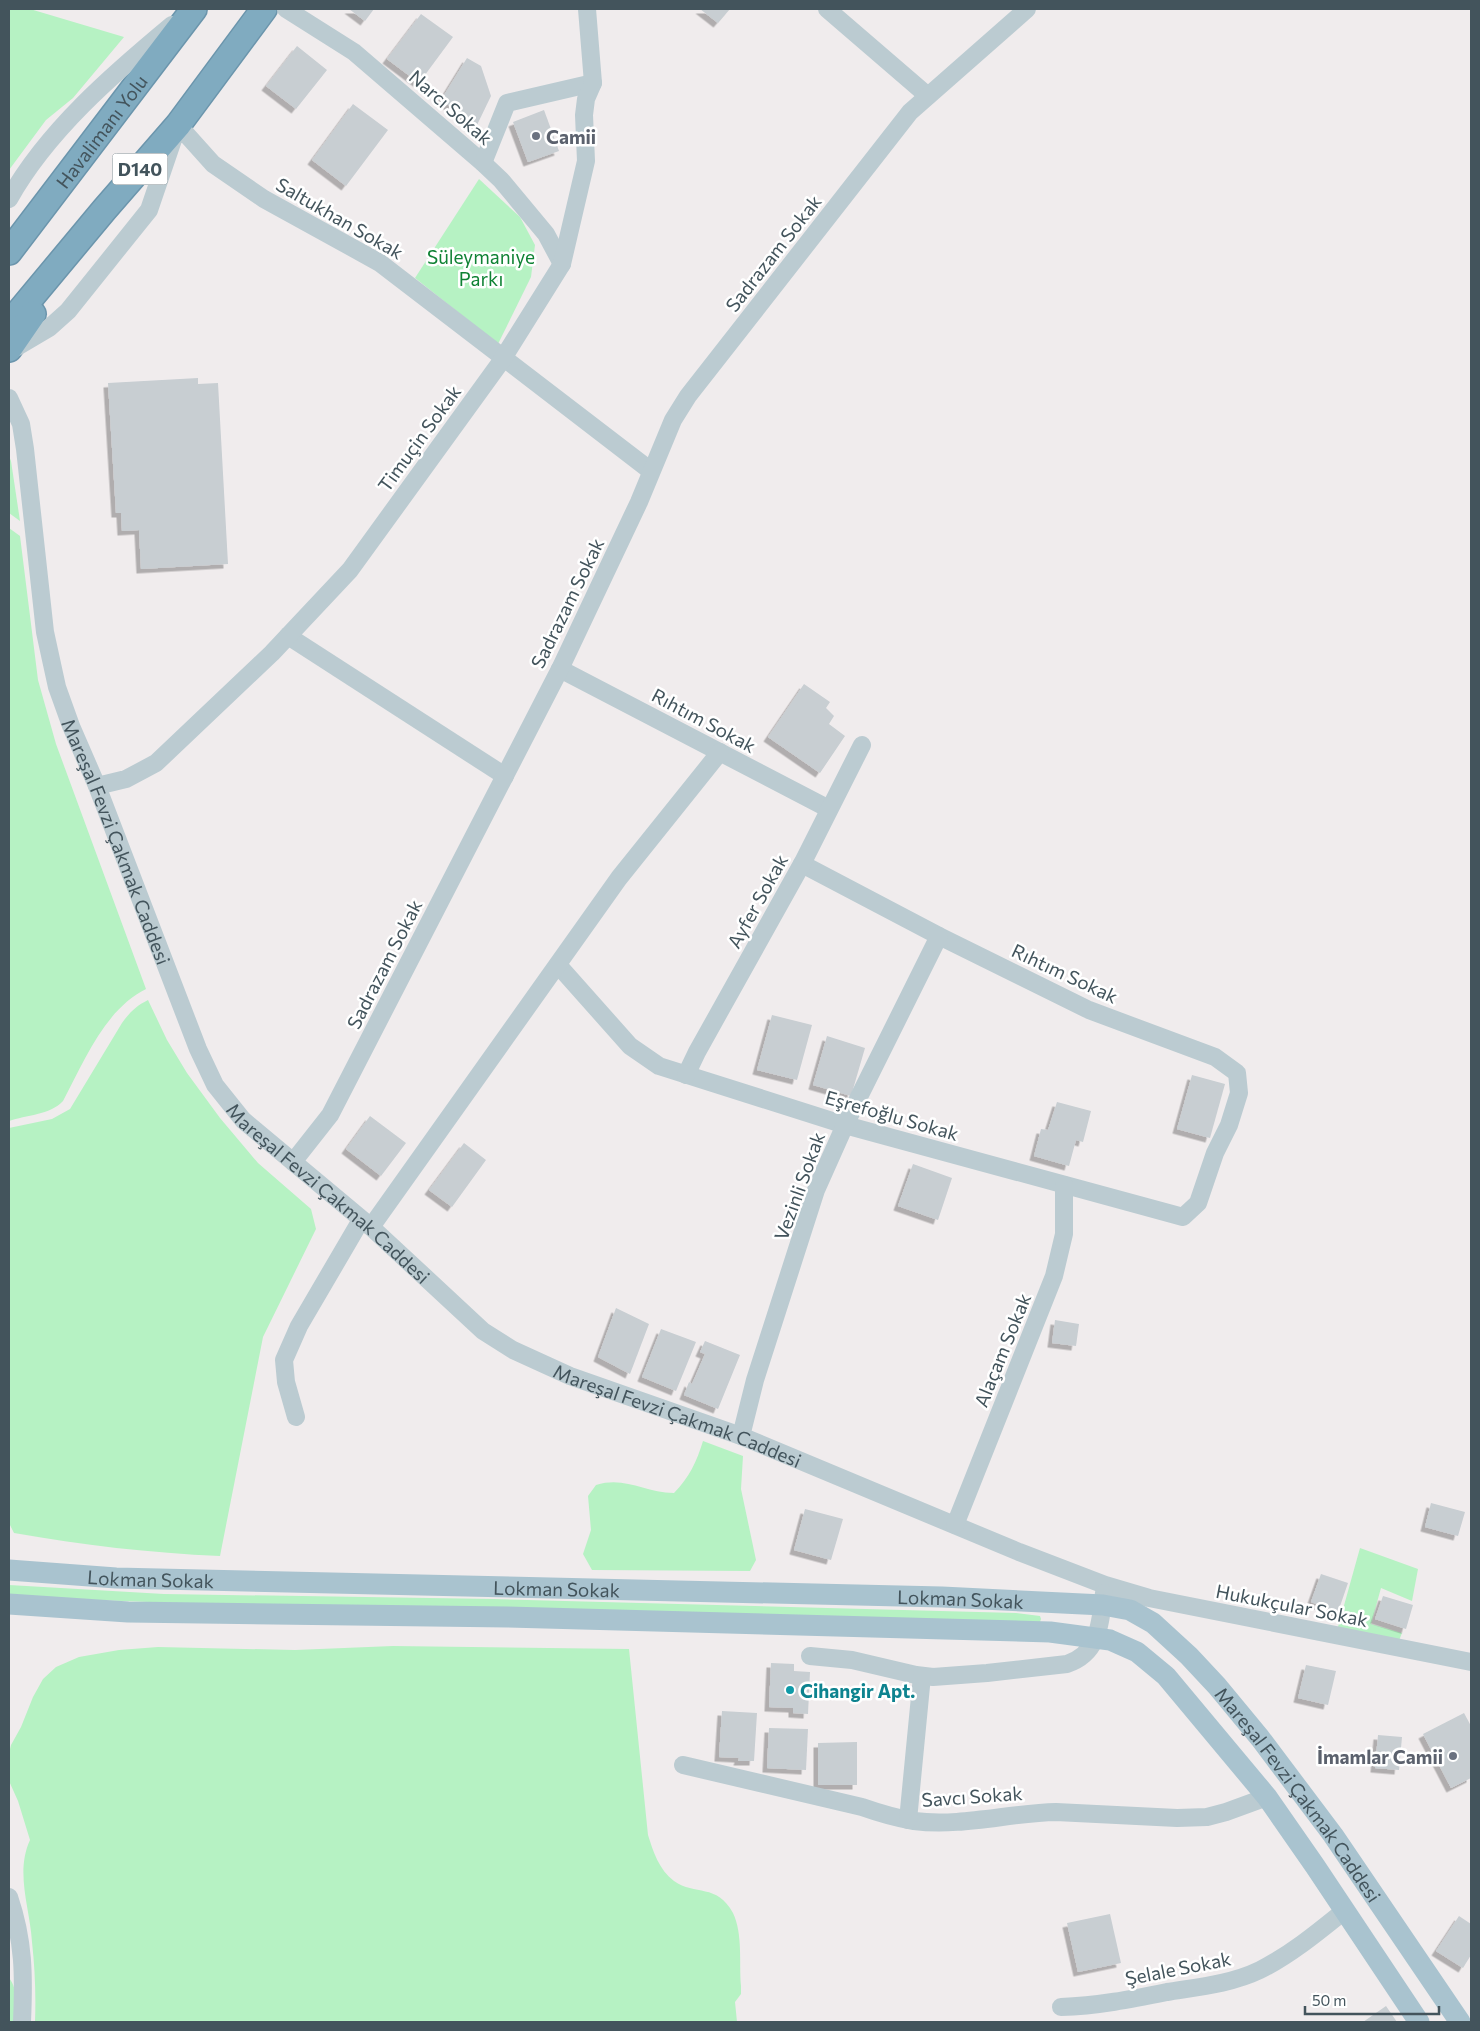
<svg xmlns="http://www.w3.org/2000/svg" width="1480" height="2031" font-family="Commissioner,sans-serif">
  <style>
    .green { fill: #b6f2c3 }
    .building { fill: #c8ced2; filter: url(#shadow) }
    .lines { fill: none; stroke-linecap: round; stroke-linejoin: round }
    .highway-casing { stroke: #6b95ac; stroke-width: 28 }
    .minor { stroke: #bbcbd1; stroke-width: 18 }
    .major { stroke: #a9c3cf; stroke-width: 21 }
    .highway { stroke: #80abc0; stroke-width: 25 }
    .worship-dot { fill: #6b7280; stroke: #fff; stroke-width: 2 }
    .culture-dot { fill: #0f9aa8; stroke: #fff; stroke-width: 2 }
    .labels { text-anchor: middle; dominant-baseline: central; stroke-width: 5; stroke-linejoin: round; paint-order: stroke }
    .shield { fill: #fff; stroke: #7b878d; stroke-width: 1 }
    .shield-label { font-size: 18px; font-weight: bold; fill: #43545c }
    .street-label { font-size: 19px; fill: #43545c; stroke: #fff }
    .worship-label { font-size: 19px; font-weight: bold; fill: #5b616d; stroke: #fff; text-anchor: start }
    .park-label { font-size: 19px; fill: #0f8234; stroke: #fff }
    .culture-label { font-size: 19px; font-weight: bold; fill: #0d838f; stroke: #fff; text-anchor: start }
  </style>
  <defs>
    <filter id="shadow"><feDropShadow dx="-4.5" dy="4.5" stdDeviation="0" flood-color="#0004"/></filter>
  </defs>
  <rect width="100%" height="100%" fill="#f0eced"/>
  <!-- green -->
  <g class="green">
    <path d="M9,9h21l94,28 -51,61 -27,22 -37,50z"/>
    <path d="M479,179l41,38 15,28 -4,32 -33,67 -83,-66z"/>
    <path d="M9,456l2,5 9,60 -11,-8z"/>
    <path d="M9,528l11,8 18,144 18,64 90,245c-42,21 -62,73 -83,112 -13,14 -37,14 -54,20z"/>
    <path d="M148,1000l19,40 20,33 33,45 38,45 53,46 5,20 -53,108 -43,219c-70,-3 -138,-11 -206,-23l-5,-10v-395l43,-9 18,-10 52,-86c8,-11 14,-17 26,-23z"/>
    <path d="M703,1441l40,15 -2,33 15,71 -6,11 -158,-1 -9,-16 8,-24 -3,-34 8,-11c30,-9 48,8 78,8 15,-15 23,-32 29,-52z"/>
    <path d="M1360,1548l58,21 -6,32 -31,-13 -10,36 31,9 -4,10 -60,-16z"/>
    <path d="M9,1585l155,9 330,5 522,14 24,3 1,3 -1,3 -839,-18 -131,-5 -61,-5z"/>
    <path d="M393,1646l236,3 19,186c5,16 11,35 26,46 21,15 43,2 59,32 10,21 6,50 8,73v8l-6,8 2,20h-702c1,-26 0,-53 -3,-80 -2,-34 -17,-69 -2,-102l-12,-39 -9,-20v-28l2,-8 10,-18 12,-30 10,-18 13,-12 23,-10 40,-7 39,-3 137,3z"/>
    <path d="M9,1978c10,12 6,30 5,44h-5z"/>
  </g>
  <!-- building -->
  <g class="building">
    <path d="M349,9h25l-9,12z"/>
    <path d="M700,9h30l-12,14z"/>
    <path d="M421,14l32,23 -34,46 -32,-24z"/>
    <path d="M297,46l30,24 -31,39 -30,-23z"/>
    <path d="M467,58l14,8 10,30 -14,29 -36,-25z"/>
    <path d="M353,104l35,26 -42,56 -34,-26z"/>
    <path d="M544,110l15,41 -31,11 -15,-40z"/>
    <path d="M198,378v6l20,-1 10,181 -87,5 -2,-39 -17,1 -1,-18h-5l-8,-130z"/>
    <path d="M804,684l26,18 -4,6 8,8 -5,8 16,12 -25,37 -52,-36z"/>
    <path d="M772,1015l40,10 -15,55 -40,-10z"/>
    <path d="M827,1036l38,12 -14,48 -38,-11z"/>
    <path d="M1192,1075l33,9 -15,54 -33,-9z"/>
    <path d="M1057,1102l34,9 -8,31 -7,-2 -7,26 -35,-10 7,-27 7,1z"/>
    <path d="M370,1116l36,27 -25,33 -35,-27z"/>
    <path d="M464,1143l22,17 -34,47 -23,-17z"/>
    <path d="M913,1164l39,14 -14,42 -40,-14z"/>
    <path d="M616,1308l33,16 -19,50 -32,-17z"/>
    <path d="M1055,1320l24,4 -3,22 -24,-3z"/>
    <path d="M661,1329l35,13 -20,49 -34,-14z"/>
    <path d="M705,1341l35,14 -22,54 -34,-14 5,-13 3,2 13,-30 -5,-2z"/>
    <path d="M1431,1503l34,9 -7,24 -33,-9z"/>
    <path d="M805,1509l38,10 -12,41 -37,-10z"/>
    <path d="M1321,1574l27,9 -10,29 -27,-10z"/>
    <path d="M1383,1596l30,9 -7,24 -31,-10z"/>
    <path d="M771,1663l23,1v7l16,1 -2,42 -15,-1v-5l-24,-1z"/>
    <path d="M1306,1665l30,6 -8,34 -30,-7z"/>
    <path d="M722,1711l35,2 -3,48h-16l1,-3 -20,-1z"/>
    <path d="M1464,1713l7,13v52l-20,10 -28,-54z"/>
    <path d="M769,1728l39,1 -2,41 -39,-2z"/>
    <path d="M1378,1735l24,2 -3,33 -24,-2z"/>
    <path d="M857,1742v43h-39v-42z"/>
    <path d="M1110,1914l11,49 -43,9 -11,-49z"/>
    <path d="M1459,1916l12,8v31l-8,13 -27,-17z"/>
    <path d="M1386,2006l11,16h-34z"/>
  </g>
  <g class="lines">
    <defs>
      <g id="highway">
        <path id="s3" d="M9,252l185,-243"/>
        <path d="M9,324l95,-114 74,-85 86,-116"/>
        <path d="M9,349l24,-35"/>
      </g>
    </defs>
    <!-- highway casing -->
    <use href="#highway" class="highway-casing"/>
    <!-- minor -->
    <g class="minor">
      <path d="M286,9l68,43 129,111 18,17 45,54 16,30"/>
      <path d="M827,9l101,87"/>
      <path d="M483,163l24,-60 86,-20"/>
      <path d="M9,199c38,-68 104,-125 163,-174"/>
      <path d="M10,351l39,-23 19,-17 81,-101 29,-85 35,39 51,35 116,64 271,208"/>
      <path id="s1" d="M9,398l12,26 4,25 20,183 12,55 14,39 26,60 101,263 17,36 28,35 128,107 112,104 30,19 57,26 171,60 278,116 86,33 44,13 322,64"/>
      <path d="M288,636l217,140"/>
      <path d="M560,669l269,140"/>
      <path d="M97,786l29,-7 30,-16 116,-110 78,-83 150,-207 62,-99 24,-103 -2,-46 2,-16 7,-16 -6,-74"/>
      <path d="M558,965l72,81 29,20 186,59 338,92 15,-14 17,-50 14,-28 10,-32 -2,-20 -22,-16 -126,-47 -150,-74 -137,-72"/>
      <path d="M686,1075l11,-23 106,-190 59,-117"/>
      <path d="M293,1162l37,-47 230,-446 79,-167 34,-82 15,-24 222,-284 117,-103"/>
      <path d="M371,1227l248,-349 101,-126"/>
      <path d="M296,1417l-10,-35 -2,-22 15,-34 62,-106"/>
      <path d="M741,1436l14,-56 61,-190 29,-65 94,-189"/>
      <path d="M955,1525l99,-249 10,-42v-49"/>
      <path d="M810,1656l42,4 64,15 17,2 54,-4 80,-9c33,-11 33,-41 37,-71"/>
      <path d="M683,1765l179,42c17,6 34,11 52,14 47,6 95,-8 142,-9l121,6 30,-1 19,-5 41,-15"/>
      <path d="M908,1820l14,-144"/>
      <path d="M9,1897c15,44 15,79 13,125"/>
      <path d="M1061,2007c36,-1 71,-8 106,-15 31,-5 64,-8 93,-22 30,-15 58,-38 84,-59"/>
    </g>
    <!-- major -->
    <g class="major">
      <path id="s2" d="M9,1570l107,8 826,19 161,8 27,5 23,13 36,33 28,30 43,52 73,97 127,187"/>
      <path d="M9,1604l119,8 380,5 542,15 60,8 27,12 29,24 101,121 48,69 104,156"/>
    </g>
    <!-- highway -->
    <use href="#highway" class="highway"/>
  </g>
  <!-- markers -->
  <g class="worship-dot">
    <circle cx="536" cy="136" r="5"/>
    <circle cx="1453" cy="1756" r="5"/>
  </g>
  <circle class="culture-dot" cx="790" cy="1690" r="5"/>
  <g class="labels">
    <!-- shield labels -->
    <rect class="shield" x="112.5" y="153.5" width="55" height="31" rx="4"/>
    <g class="shield-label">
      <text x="140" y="169">D140</text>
    </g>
    <!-- street labels -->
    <g class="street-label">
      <text transform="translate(451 107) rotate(41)">Narcı Sokak</text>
      <text stroke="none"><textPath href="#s3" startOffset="152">Havalimanı Yolu</textPath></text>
      <text transform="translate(340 218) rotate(30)">Saltukhan Sokak</text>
      <text transform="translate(773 253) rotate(-52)">Sadrazam Sokak</text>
      <text transform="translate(419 438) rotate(-54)">Timuçin Sokak</text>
      <text transform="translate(567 603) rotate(-64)">Sadrazam Sokak</text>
      <text transform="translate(704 720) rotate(28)">Rıhtım Sokak</text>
      <text stroke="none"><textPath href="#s1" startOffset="460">Mareşal Fevzi Çakmak Caddesi</textPath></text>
      <text transform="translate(757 901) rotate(-61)">Ayfer Sokak</text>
      <text transform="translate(384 964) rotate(-63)">Sadrazam Sokak</text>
      <text transform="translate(1065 973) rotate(25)">Rıhtım Sokak</text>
      <text transform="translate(892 1115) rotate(16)">Eşrefoğlu Sokak</text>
      <text transform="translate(799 1186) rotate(-70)">Vezinli Sokak</text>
      <text stroke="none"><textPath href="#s1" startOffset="880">Mareşal Fevzi Çakmak Caddesi</textPath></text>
      <text transform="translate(1002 1350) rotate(-68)">Alaçam Sokak</text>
      <text stroke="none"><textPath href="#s1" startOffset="1300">Mareşal Fevzi Çakmak Caddesi</textPath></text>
      <text stroke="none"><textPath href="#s2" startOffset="142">Lokman Sokak</textPath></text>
      <text stroke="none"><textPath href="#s2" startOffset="548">Lokman Sokak</textPath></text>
      <text stroke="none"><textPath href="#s2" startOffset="952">Lokman Sokak</textPath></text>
      <text transform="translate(1292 1605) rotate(11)">Hukukçular Sokak</text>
      <text stroke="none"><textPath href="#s2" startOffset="1374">Mareşal Fevzi Çakmak Caddesi</textPath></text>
      <text transform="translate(972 1796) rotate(-4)">Savcı Sokak</text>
      <text transform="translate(1178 1968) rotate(-11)">Şelale Sokak</text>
    </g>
    <!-- worship labels -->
    <g class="worship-label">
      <text x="546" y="136">Camii</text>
      <text x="1443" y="1756" text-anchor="end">İmamlar Camii</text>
    </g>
    <!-- park labels -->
    <g class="park-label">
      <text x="481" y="256">Süleymaniye<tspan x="481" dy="22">Parkı</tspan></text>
    </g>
    <!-- culture labels -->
    <g class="culture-label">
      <text x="800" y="1690">Cihangir Apt.</text>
    </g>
  </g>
  <!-- border -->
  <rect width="1480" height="2031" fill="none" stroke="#43545c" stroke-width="20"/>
  <!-- scale -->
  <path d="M1305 2006v8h134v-8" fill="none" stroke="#43545c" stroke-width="2.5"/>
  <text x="1312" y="2006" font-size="15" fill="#43545c" stroke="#ffffff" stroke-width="4" paint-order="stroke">50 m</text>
</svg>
